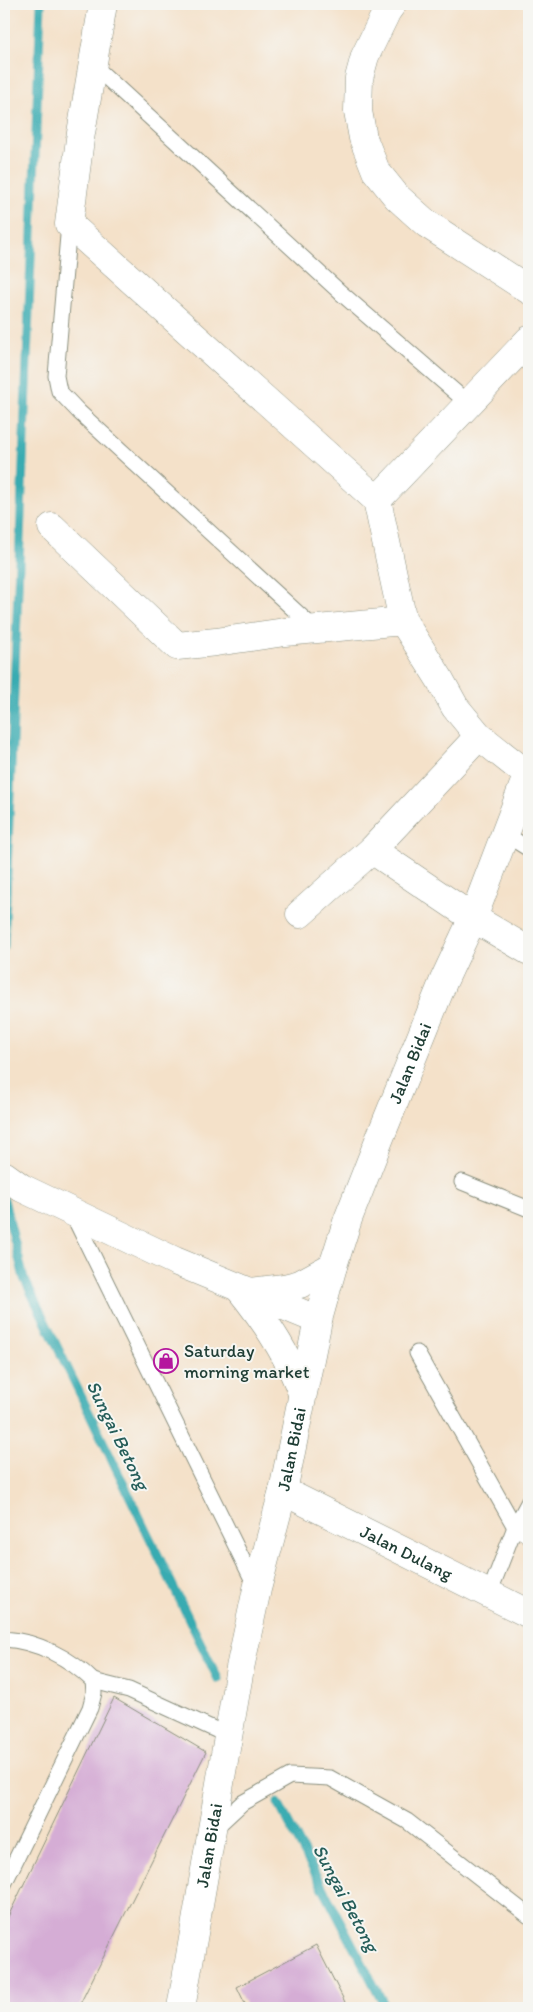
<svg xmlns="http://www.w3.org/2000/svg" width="533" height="2012" font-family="Itim,sans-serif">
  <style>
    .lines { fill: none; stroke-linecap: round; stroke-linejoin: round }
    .stream { stroke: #38abb1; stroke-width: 9 }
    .building { fill: #d5add5 }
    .service-casing { stroke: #8a8f7e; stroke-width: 17 }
    .minor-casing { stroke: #8a8f7e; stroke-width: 29 }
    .tertiary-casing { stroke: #8a8f7e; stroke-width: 29 }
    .service { stroke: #fff; stroke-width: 15 }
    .minor { stroke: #fff; stroke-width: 28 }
    .tertiary { stroke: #fff; stroke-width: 28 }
    .labels { text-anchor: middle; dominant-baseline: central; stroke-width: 4; stroke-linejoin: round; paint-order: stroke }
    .street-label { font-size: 18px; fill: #1f3d34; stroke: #f6f6f2 }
    .poi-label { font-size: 18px; fill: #1f3d34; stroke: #f6f6f2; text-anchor: start }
    .water-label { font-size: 19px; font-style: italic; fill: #265e5a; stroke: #f6f6f2 }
  </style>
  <rect width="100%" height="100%" fill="#f6f6f2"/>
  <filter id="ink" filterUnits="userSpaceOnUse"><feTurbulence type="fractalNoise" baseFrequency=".02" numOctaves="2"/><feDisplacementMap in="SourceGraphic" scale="10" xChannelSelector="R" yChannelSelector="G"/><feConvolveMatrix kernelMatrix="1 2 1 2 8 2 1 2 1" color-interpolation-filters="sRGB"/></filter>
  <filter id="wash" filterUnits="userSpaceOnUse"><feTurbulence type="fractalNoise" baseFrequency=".0096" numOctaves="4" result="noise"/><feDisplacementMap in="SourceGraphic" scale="20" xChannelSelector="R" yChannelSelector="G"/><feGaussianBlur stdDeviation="1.12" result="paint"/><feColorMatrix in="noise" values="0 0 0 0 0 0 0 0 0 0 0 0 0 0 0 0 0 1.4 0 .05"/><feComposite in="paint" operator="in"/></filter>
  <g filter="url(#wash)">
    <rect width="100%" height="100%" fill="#f4e1c9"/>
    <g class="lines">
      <!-- stream -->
      <g class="stream">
        <path d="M4,947l37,-943"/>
        <path d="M4,1200l20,78 194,401"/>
        <path d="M278,1803l108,205"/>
      </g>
    </g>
    <g id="blocks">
      <!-- building -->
      <g class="building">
        <path d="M114,1698l92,54 -128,256h-74v-83z"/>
        <path d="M316,1945l32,63h-101l-10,-21z"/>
      </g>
    </g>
  </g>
  <g filter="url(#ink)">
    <use href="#blocks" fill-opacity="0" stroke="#8a8f7e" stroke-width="1"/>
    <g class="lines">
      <defs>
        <g id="service">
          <path d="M93,65l248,228 128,111"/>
          <path d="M69,224l-13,152 3,15 20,21 236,217"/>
          <path d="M505,834l24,15"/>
          <path d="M462,1182l67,27"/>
          <path d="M72,1213l184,374"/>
          <path d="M417,1353l98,174 14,9"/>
          <path d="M489,1594l26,-67 14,-26"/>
          <path d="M4,1639c33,2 66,19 89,42l1,12 -4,15 -86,176"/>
          <path d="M93,1681l36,9 100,46"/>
          <path d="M214,1829l28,-26 48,-27 40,2 77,43 122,95"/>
        </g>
        <g id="minor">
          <path d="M103,4l-23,135 -11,85 308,276 26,121"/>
          <path d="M392,4l-5,7 -22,45 -6,22 -1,33 5,27 13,33 21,26 30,27 102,66"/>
          <path d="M377,500l152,-160"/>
          <path d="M52,527l125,119 39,-4 69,-10 118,-11 36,57 16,29 24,29 49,39"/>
          <path d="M479,736l-107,114 101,68 56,33"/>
          <path d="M300,914l72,-64"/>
          <path id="s1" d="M283,1491l246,123"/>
        </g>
        <g id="tertiary">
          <path d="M4,1175l18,13 153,73 143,59"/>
          <path d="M239,1288c26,32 49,66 63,105"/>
          <path d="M251,1292l33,-4 16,-4 33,-18"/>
          <path id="s2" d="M181,2008l59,-340 17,-79 26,-98 35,-171 15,-54 15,-47 33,-84 63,-155 29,-62 56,-147"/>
        </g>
      </defs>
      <!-- service casing -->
      <use href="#service" class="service-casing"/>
      <!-- minor casing -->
      <use href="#minor" class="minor-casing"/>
      <!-- tertiary casing -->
      <use href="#tertiary" class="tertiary-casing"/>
      <!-- service -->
      <use href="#service" class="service"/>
      <!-- minor -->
      <use href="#minor" class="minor"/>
      <!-- tertiary -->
      <use href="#tertiary" class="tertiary"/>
    </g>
  </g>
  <!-- icons -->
  <defs>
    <symbol id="shop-ring" viewBox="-11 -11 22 22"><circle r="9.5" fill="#f6f6f2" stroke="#b5179e" stroke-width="1.5"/><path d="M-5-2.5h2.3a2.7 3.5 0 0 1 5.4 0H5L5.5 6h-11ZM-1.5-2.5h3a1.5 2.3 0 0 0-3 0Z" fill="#b5179e"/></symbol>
  </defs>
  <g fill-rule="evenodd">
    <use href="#shop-ring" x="152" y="1347" width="28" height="28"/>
  </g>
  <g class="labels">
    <!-- street labels -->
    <g class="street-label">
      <text stroke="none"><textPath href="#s2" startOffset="975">Jalan Bidai</textPath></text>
      <text stroke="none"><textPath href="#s2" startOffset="570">Jalan Bidai</textPath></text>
      <text stroke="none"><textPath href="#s1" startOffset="138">Jalan Dulang</textPath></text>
      <text stroke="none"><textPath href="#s2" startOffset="165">Jalan Bidai</textPath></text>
    </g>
    <!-- poi labels -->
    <g class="poi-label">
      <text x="184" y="1351">Saturday<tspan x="184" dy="21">morning market</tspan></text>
    </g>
    <!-- water labels -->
    <g class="water-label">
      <text transform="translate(118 1435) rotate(64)">Sungai Betong</text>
      <text transform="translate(346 1898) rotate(62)">Sungai Betong</text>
    </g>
  </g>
  <!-- margin -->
  <rect width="533" height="2012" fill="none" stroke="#f6f6f2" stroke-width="20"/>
</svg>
